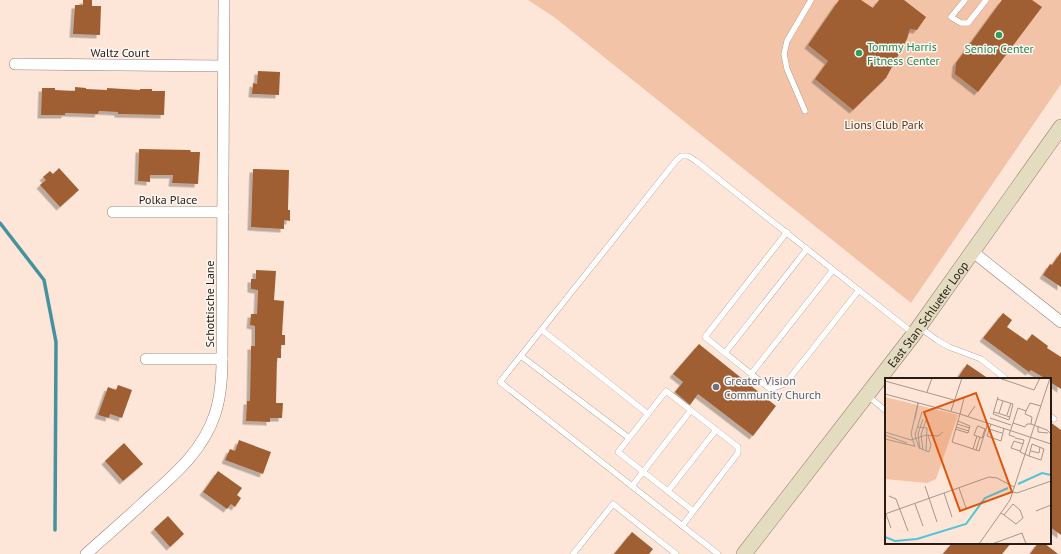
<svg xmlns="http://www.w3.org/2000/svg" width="1061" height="554" font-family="'PT Sans',sans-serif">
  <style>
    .green { fill: #f2c3a7 }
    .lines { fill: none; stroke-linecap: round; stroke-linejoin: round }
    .stream { stroke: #46919e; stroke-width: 3.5 }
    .building { fill: #9f5e30; filter: url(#shadow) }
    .service-casing { stroke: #987e6f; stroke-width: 6 }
    .minor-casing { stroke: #987e6f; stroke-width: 12 }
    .secondary-casing { stroke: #987e6f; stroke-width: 16 }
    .service { stroke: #fff; stroke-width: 5.5 }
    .minor { stroke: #fff; stroke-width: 11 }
    .secondary { stroke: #e4dcc0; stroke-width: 15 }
    .leisure-dot { fill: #2e9e5b; stroke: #fdf7f3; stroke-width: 1.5 }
    .worship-dot { fill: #6b7280; stroke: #fdf7f3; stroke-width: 1.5 }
    .labels { text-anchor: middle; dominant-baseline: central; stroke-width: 3; stroke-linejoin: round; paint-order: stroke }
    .leisure-label { font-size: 12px; fill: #27864d; stroke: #fdf7f3; text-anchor: start }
    .street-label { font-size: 12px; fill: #271d16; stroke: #fdf7f3 }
    .park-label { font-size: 12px; fill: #5f310f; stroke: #fdf7f3 }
    .worship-label { font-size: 12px; fill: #5b616d; stroke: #fdf7f3; text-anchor: start }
    .inset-river { fill: none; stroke: #53c3d8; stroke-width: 2 }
    .inset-road { fill: none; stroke: #a7968a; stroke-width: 1 }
    .view { fill: #de560c; fill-opacity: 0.15; stroke: #de560c; stroke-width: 2 }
    .inset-edge { fill: none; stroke: #271d16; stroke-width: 2 }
  </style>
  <defs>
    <filter id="shadow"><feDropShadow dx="-3.5" dy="3.5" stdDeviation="0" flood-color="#0004"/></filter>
  </defs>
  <rect width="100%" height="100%" fill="#fde6d8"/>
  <!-- green -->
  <path class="green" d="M528,0h533v84l-150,219 -357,-286z"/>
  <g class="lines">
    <!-- stream -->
    <path class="stream" d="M0,223l44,57 12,62 -1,188"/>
  </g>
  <!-- building -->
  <g class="building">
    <path d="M83,0h9v6h9l-1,29 -27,-1 2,-29h8z"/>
    <path d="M839,0h22l12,8 6,-8h25l22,17 -9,13 -7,-1 -3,10 -21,39 -33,32 -38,-31 13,-18 -20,-16z"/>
    <path d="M1002,0h30l10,7 -64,85 -23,-18 1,-11z"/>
    <path d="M258,71l22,1 -1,23 -27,-1 1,-11 4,1z"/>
    <path d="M75,87l11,1v1l21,1v-2l33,2v-1h12v2h13l-1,24 -46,-1v-2l-19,-1 -1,3 -33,-1v2h-24l1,-27h13v2l20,1z"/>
    <path d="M139,149l51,1 1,2h9l-2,32 -26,-1 1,-8h-23v7l-12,-1z"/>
    <path d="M59,168l20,22 -19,17 -20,-22 6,-5 -3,-3 7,-6 3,3z"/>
    <path d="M253,169l36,1 -1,40h2v11l-6,-1v9l-33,-2z"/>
    <path d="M1061,252v35l-18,-12 7,-11 2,1z"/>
    <path d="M256,270l20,1 -2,29 10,1 -2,34h3v10h-4v13h-4l-1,45h7l-1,15h-12v4l-24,-1 1,-20h3l1,-55h4v-20l-5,-1 1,-11h6l1,-24 -7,-1v-10h5z"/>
    <path d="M1003,313l9,7 -5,7 20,14 5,-7 16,12 -1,2 14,9v32l-11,-7v-3h-4l-15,-9 -2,2 -46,-34z"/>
    <path d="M699,344l77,62 -23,30 -55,-42 -8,11 -15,-13 8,-10 -10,-8z"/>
    <path d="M967,364l22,15h-32z"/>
    <path d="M118,385l14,5 -10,28 -12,-4 -1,4 -11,-3 10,-28 8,3z"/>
    <path d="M1050,422l11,8v105l-11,-8z"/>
    <path d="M239,440l32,12 -8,22 -38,-14 5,-11 5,2z"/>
    <path d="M124,443l19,21 -20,17 -18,-20z"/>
    <path d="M218,471l24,17 -5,7 4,3 -6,9 -4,-3 -4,5 -24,-17z"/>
    <path d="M168,516l16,18 -14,13 -16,-18z"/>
    <path d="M632,532l21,17 -4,5h-35z"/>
    <path d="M952,543h59l-9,11h-59z"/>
    <path d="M1038,543h6l14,11h-28z"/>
  </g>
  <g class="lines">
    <defs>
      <g id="service">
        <path d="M965,0l-14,17 10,6h7l18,-23"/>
        <path d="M805,111l-18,-42 -3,-15 3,-13 24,-41"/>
        <path d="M787,232l-82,105 65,52 15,-5 74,-94"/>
        <path d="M919,327l18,13 12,7 32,12 25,20"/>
        <path d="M542,330l106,84"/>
        <path d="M725,353l82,-104"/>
        <path d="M521,356l108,82"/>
        <path d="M751,374l82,-104"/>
        <path d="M868,396l18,15"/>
        <path d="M1050,416l4,3"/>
        <path d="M632,486l59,-76"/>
        <path d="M668,491l48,-61"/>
        <path d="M682,526l56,-73v-6l-72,-56 -48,61 75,59"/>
        <path d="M573,554l40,-50 63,50"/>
        <path d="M718,554l-218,-172 175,-220 6,-6h7l8,5 218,173"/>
      </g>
      <g id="minor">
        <path d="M15,64l209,2"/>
        <path d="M113,212h110"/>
        <path d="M973,252l88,70"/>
        <path d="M146,359h76"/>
        <path d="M86,554c20,-18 40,-35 59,-53 29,-26 58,-50 70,-87 6,-18 7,-36 7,-55l2,-359"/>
      </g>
      <g id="secondary">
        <path id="s1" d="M744,554l170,-220 147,-207"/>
      </g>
    </defs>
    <!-- service casing -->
    <use href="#service" class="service-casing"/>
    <!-- minor casing -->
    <use href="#minor" class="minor-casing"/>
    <!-- secondary casing -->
    <use href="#secondary" class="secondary-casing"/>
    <!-- service -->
    <use href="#service" class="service"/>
    <!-- minor -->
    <use href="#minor" class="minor"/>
    <!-- secondary -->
    <use href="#secondary" class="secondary"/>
  </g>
  <!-- markers -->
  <g class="leisure-dot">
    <circle cx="999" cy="35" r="4"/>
    <circle cx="859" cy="53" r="4"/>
  </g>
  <circle class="worship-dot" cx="716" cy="387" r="4"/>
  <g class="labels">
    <!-- leisure labels -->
    <g class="leisure-label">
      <text x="867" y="46">Tommy Harris<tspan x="867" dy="14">Fitness Center</tspan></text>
      <text x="999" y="48" text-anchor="middle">Senior Center</text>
    </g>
    <!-- street labels -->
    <g class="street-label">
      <text x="120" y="52">Waltz Court</text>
      <text x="168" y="199">Polka Place</text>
      <text transform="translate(209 304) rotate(-90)">Schottische Lane</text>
      <text stroke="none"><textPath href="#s1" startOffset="302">East Stan Schlueter Loop</textPath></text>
    </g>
    <!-- park labels -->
    <g class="park-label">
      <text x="884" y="124">Lions Club Park</text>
    </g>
    <!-- worship labels -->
    <g class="worship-label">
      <text x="724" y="380">Greater Vision<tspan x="724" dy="14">Community Church</tspan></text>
    </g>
  </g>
  <!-- overview -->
  <g transform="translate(885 378)">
    <rect width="166" height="166" fill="#fde6d8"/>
    <path d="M0,19l73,18 -22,64 -9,4 -42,-4z" fill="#f2c3a7"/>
    <path class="inset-river" d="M133,106l24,-11 9,2M0,159l10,4 22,-2 49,-15 19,-26 23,-10"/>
    <path class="inset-road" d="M114,0l35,12 6,-12M0,3l69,19M42,14l5,-14M0,16l75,20 91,30M112,21l16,5 -4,16 -16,-6 5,-17M66,33l11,-33M37,34l-7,23 4,13 10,4 2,-7 -3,-10M109,34l16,5M114,35l4,-12M75,36l-8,28 27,9 9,-28M75,36l4,-16M122,37l4,-12M83,38l7,-10M105,40l21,7M30,41l3,-16M128,45l12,4 2,-3h4l1,-7 -7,-3 1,-3M72,46l13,4M106,46l-4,12 14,5 3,-13M146,46l16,6 4,4M153,48v6l10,1M32,49l10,1 -1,23M71,49l13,4M70,51l13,4 2,-7 -12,-5M100,51l-3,9 -8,-3 3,-8 1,-1 7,3h1M104,51l13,4M0,54l26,8 15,-5 12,1 5,-4M0,57l22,8M130,59l-6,-2 9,-27 8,3 4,-8 11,3M130,60l9,2 -1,4M0,61l29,7M30,69l-4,-13 7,-31M35,71l-2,-15 5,-15M88,71l4,-13M38,72l-2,-15 5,-15M91,72l4,-13M135,73l-9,-3 3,-7 9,3 -3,8 9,4 12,4 3,-11 -12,-5 -3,12M146,73l8,2 1,-6M40,108l12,36M74,110l7,20M128,114l4,1 34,-12M59,115l8,24M4,118l7,3 12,32M30,126l8,22M151,133l15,-6M116,135l3,2 12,9 7,-6 -3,-8 -7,-6 -9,11M0,136l104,-37 8,1 17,9M1,136l5,14M64,166h18M94,166l31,-44 40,-122M107,166l30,-11 4,11"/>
    <path class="view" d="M91,15l36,99 -52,19 -36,-99z"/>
    <rect width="166" height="166" class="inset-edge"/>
  </g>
</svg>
